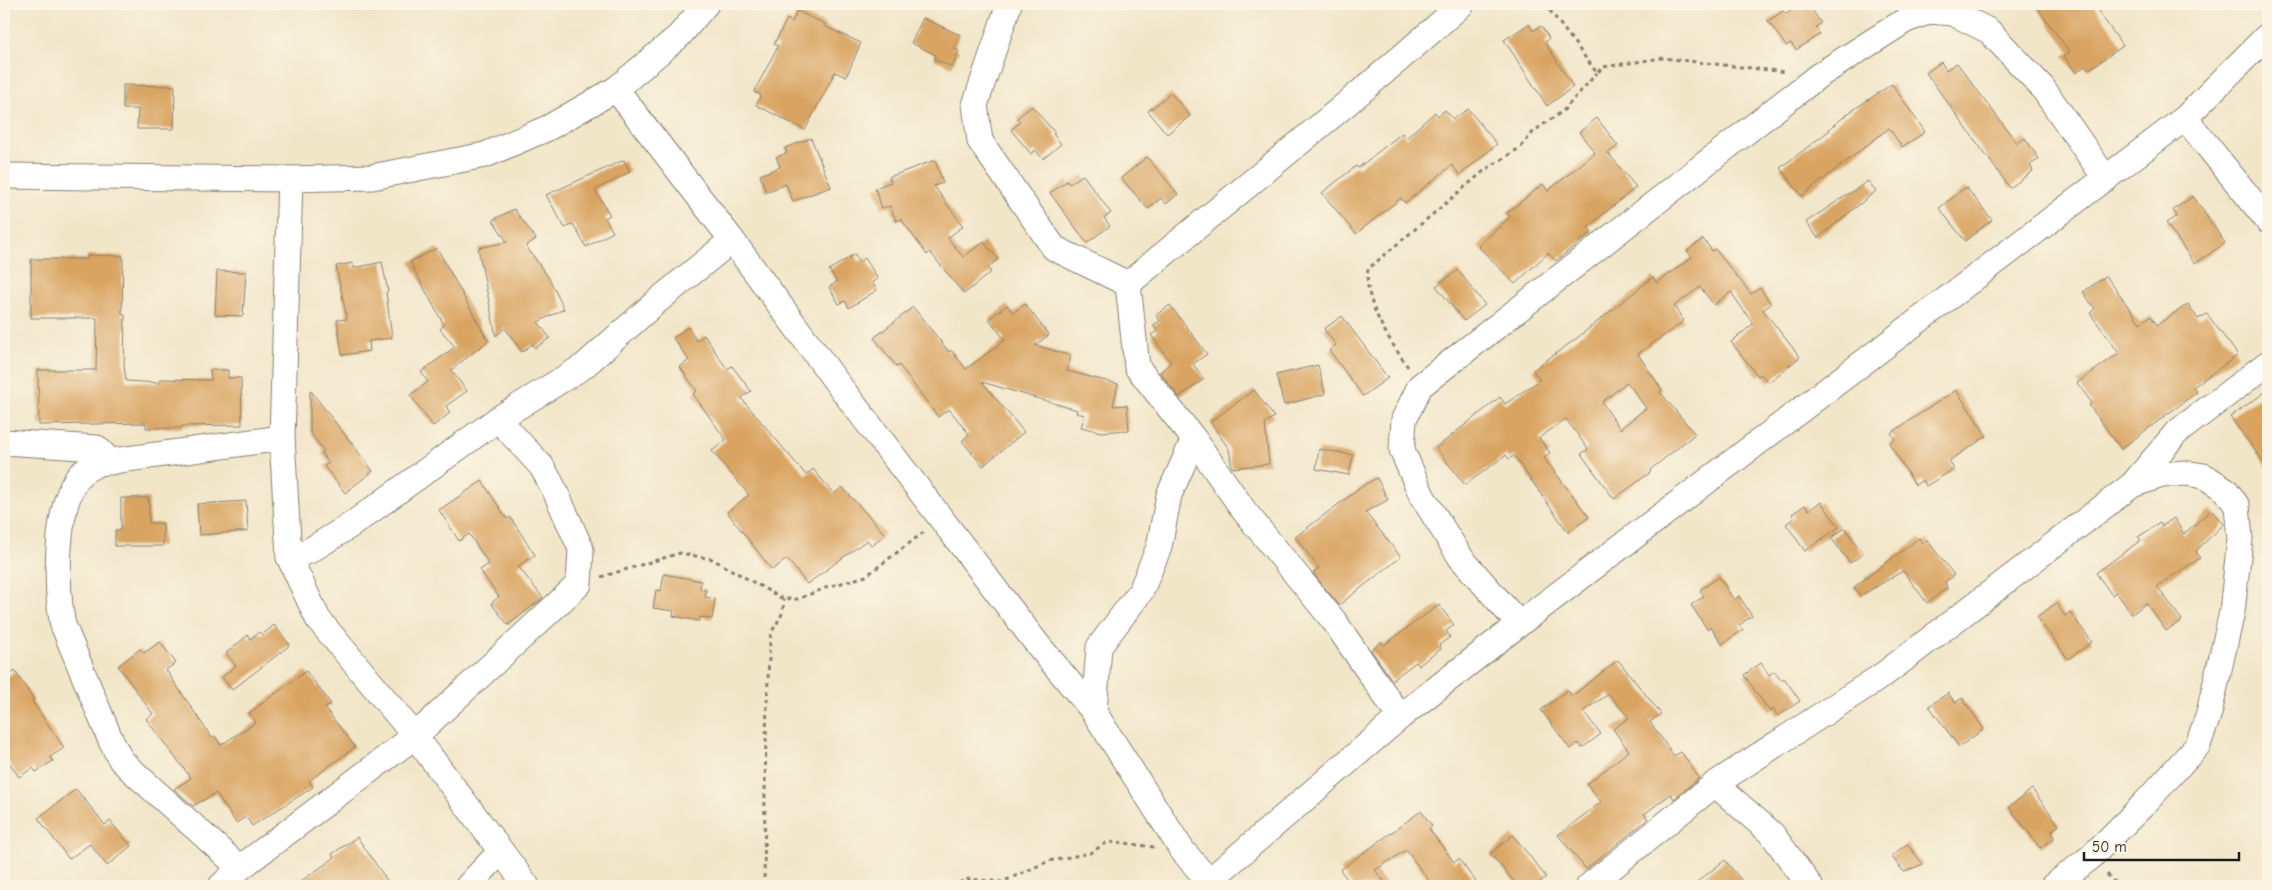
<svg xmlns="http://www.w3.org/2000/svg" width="2272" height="890" font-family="'Comic Neue',sans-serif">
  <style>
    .building { fill: #d9a462; fill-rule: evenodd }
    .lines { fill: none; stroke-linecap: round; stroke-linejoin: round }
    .minor-casing { stroke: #878172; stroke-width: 27 }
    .path { stroke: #878172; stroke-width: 3; stroke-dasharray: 4 4; stroke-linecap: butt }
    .minor { stroke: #fff; stroke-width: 25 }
  </style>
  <rect width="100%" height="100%" fill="#fcf5e5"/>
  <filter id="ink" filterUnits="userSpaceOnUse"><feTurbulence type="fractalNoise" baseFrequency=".02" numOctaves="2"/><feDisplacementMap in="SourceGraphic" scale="10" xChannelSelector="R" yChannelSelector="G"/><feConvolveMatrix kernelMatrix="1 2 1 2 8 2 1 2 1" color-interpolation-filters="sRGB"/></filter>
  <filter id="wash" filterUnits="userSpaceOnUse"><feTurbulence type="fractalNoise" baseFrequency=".0096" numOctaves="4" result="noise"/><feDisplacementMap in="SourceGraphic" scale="20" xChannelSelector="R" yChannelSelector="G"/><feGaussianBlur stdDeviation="1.12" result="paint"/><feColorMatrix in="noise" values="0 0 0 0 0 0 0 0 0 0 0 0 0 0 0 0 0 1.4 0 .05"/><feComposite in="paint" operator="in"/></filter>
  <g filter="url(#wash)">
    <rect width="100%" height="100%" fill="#f2e6c9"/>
    <g id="blocks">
      <!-- building -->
      <g class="building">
        <path d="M1801,4h7l13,19 -5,4 4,7 -24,16 -5,-7 -5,3 -18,-25 15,-10 3,3z"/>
        <path d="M2034,4h59l30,42 -35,24 -3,-4 -9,7 -12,-17 6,-4z"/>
        <path d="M797,11l28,13 -1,2 37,17 -15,34 -11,-5 -30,58 -49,-25 5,-10 -7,-3 24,-46 -4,-2 13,-25 5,3z"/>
        <path d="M923,18l37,17 -6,13 5,3 -7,16 -18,-8 2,-4 -25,-12z"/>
        <path d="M1529,24l4,7 8,-5 8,12 -4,4 28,45 -26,19 -43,-66z"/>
        <path d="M1941,62l5,8 11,-7 60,80 8,-5 14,21 -9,6 3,6 -23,17 -84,-115z"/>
        <path d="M1892,84l33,48 -23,15 -13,-19 -87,68 -22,-28 50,-38 -1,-1 21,-17z"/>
        <path d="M123,85l52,1 -1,43h-37l1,-20h-15z"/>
        <path d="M1171,93l19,23 -23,18 -19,-23z"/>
        <path d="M1032,106l23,27 -2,1 8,10 -18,15 -8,-9 -4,4 -20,-24 9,-8 -3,-4z"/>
        <path d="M1468,109l29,35 -37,31 -8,-10 -47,38 -4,-5 -45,36 -34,-41 34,-27 2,2 44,-35 4,5 29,-26 3,4 7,-6 8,9z"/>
        <path d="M1597,118l21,28 -10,7 28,34 -48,40 4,5 -36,29 -8,-8 -33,31 -37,-38 32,-29 -3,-4 36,-29 5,7 47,-38 -16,-21z"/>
        <path d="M811,138l20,49 -38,14 -7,-17 -20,8 -6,-17 20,-8 -4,-10 11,-4 -2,-5z"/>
        <path d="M1147,157l31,37 -12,10 -5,-6 -13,11 -27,-31z"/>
        <path d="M624,160l6,12 -35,18 15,25 -5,3 8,14 -27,15 -13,-23 -8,4 -19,-33z"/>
        <path d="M935,160l8,23 -9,3 29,40 -15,12 15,19 21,-15 14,17 -10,9 3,4 -27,22 -34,-42 -3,3 -26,-36 -5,2 -6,-15 -8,2 -7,-20 16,-6 -2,-5z"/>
        <path d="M1083,175l28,38 -7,5 6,8 -23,17 -37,-50 17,-12 2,3z"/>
        <path d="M1868,181l8,10 -58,47 -12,-16z"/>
        <path d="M1966,187l26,33 -27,21 -26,-33z"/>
        <path d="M2193,196l32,47 -30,21 -29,-41 11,-7 -4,-6z"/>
        <path d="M514,209l22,30 -10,7 24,34 14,29 -26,13 12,16 -15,10 -3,-4 -10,8 -17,-24 -9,8 -18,-88 29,-6 -14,-22z"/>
        <path d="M1703,239l9,12 3,-2 36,45 9,-6 11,16 -8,6 37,47 -32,26 -7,-9 -3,2 -27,-34 22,-18 -22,-32 -17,13 -14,-18 -26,19 10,15 -46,33 24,36 -2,2 35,42 -45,36 1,2 -37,27 -33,-45 7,-5 -22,-30 -27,19 11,15 -6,5 45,59 -21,15 -54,-76 -5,3 -3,-4 -41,30 -29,-37 64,-51 5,7 35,-24 -7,-10 44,-32 76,-61 4,6 35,-26 -5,-6zM1627,382l19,26 -26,21 -18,-27z"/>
        <path d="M437,248l51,93 -37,29 16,21 -21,15 4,7 -17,13 -23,-31 18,-13 -7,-10 34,-25 -15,-18 4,-4 -34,-63z"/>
        <path d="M855,254l4,8 6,-4 13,21 -6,3 5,8 -28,18 -4,-7 -6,3 -10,-17 8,-5 -8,-12z"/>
        <path d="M87,255l36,1 -1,59h3l-1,50 2,16 34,2v-4l51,1 -1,-10h18v8h13l1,47 -60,1 -1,2h-35v-5l-107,2 -1,-55h58l1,-52h-66v-59h56z"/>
        <path d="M382,262l6,29 -2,1 6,46 -23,3 1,10 -28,4 -5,-35 10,-1 -11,-53 16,-3 2,5z"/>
        <path d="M1458,270l27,35 -21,16 -28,-35z"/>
        <path d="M217,271l29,1 -3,44 -28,-1z"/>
        <path d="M2106,276l34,47 11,-7 6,9 31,-21 10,15 9,-5 31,41 -45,32 4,5 -76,57 -32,-44 3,-2 -15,-20 42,-30 -29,-40 5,-4 -12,-17z"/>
        <path d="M1025,304l24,31 -14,10 36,11 -4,15 51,13 -5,22 14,-1 2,25 -28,2 -20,-5 4,-12 -9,-2 1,-3 -95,-28 42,50 -41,34 -21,-25 7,-7 -20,-25 -11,8 -39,-52 -2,2 -23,-29 39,-31 36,45 2,-2 15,19 39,-29 -16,-21 18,-14 6,8z"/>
        <path d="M1170,305l37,49 -14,10 11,15 -25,18 -19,-25 11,-10 -20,-27 6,-4 -4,-6 7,-4 -4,-6z"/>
        <path d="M1342,316l46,62 -25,18 -34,-46 7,-5 -12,-16z"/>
        <path d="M688,327l9,14 7,-6 23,34 5,-3 19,25 -10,7 65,77 7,-6 21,25 8,-7 43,47 -13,12 -5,-6 -60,44 -20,-25 -15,11 -45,-58 22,-17 -37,-44 14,-11 -33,-46 4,-3 -17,-24 9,-7 -16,-22z"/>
        <path d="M1318,365l7,29 -41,11 -8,-30z"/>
        <path d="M310,390l63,81 -28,22 -21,-27 5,-3 -8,-10 3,-2 -14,-19z"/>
        <path d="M1254,390l20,27 -9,6 4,41 -37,4 -3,-19 -19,-27z"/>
        <path d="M1956,390l31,46 -38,25 5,8 -28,17 -3,-6 -8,5 -26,-42 6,-4 -4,-6z"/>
        <path d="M2268,390v78l-38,-51z"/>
        <path d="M1319,449l34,6 -4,20 -33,-6z"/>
        <path d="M1377,478l11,22 -23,12 36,45 -62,48 -26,-32 6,-5 -24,-31 69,-52z"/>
        <path d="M482,481l25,38 3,-2 25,38 -17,11 25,32 -35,27 -17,-22 8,-6 -19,-27 9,-6 -20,-30 -10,7 -20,-31z"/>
        <path d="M121,498h28v25h14v23h-48v-16h6z"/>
        <path d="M246,501l2,30 -49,4 -2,-31z"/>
        <path d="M1821,502l18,25 -34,24 -19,-27 8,-6 -2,-4 13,-9 4,5z"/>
        <path d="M2211,510l13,14 -28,27 4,7 -43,28 25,34 -16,11 -20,-28 -14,11 -16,-22 -4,3 -16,-22 45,-33 -3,-3 22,-14 2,3 12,-8 10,16z"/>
        <path d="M1845,528l18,26 -13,9 -19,-25z"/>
        <path d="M1919,538l4,5 4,-3 27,35 -9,7 2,6 -20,15 -24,-32 -43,25 -6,-9z"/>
        <path d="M664,574l37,7 -1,8 6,1 -1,7 10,2 -3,20 -12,-2 -1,4 -26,-5 1,-5 -21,-3 3,-18 5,1z"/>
        <path d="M1719,577l15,23 5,-4 13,20 -13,9 4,5 -21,14 -11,-17 -4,2 -16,-24 13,-9 -4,-6z"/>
        <path d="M2056,603l9,13 5,-4 22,30 -24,17 -31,-42z"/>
        <path d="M1439,605l15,20 -8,6 4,6 -11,8 2,4 -22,16 -3,-3 -24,18 -21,-30 10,-8 3,3z"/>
        <path d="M274,625l16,20 -58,45 -10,-13 14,-11 -10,-13 22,-18 2,4 9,-7 3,3z"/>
        <path d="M160,642l16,21 -10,7 46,68 3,-2 6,9 35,-23 -7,-9 57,-42 25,33 -6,4 30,39 -46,34 4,6 -61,39 -6,-9 -10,6 -20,-30 -23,13 -19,-17 17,-11 -45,-59 7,-5 -35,-48 22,-17 4,4z"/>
        <path d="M1618,660l43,54 -11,8 24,34 7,-4 18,26 -25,21 -3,-5 -27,20 4,5 -62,50 -28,-34 43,-33 -14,-18 42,-33 -16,-22 16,-11 -20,-24 -26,17 18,23 -19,14 -4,-5 -8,6 -29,-39 27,-20 4,6z"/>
        <path d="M1761,663l8,12 5,-4 6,8h5l15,22 -22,15 -5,-7 -3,3 -26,-37z"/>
        <path d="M15,671l19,29 -2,1 32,47 -14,9 3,4 -17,11 -3,-4 -14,9 -15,-22v-76z"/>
        <path d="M1948,693l7,10 7,-5 22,31 -25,18 -30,-41z"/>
        <path d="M76,789l29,36 5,-4 21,25 -24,20 -17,-22 -21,15 -31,-41z"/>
        <path d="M2032,789l27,36 -7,6 2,7 -14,10 -31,-41z"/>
        <path d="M1421,811l11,15 -3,3 25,33 5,-3 20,27h-46l-27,-36 -31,20 13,16h-35l-13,-16z"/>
        <path d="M1513,835l33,42 -11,9h-17l-28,-32z"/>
        <path d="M357,837l34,49h-97l40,-28 -2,-4z"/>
        <path d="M1907,844l16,20 -19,8 -13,-16z"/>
        <path d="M1725,860l21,26h-54z"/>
      </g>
    </g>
  </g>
  <g filter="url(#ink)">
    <use href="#blocks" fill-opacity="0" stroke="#878172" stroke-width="1"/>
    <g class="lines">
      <defs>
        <g id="minor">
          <path d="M1009,4l-34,101 5,36 74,107 74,36 9,83 57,72 51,73 89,109 66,96"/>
          <path d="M616,89l116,151 103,140 203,265 56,67 88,138 31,36"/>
          <path d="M2185,118l83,103"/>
          <path d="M4,176l286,3 82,-2 113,-22 63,-27 68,-39 63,-53 27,-32"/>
          <path d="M290,179l-8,259 7,119 29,62 97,117 112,150"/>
          <path d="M1128,284c111,-93 226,-183 334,-280"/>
          <path d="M4,442l93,6 14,14"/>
          <path d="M2132,485l44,-52 92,-70"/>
          <path d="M289,557l20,-6 42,-26 147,-106"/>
          <path d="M1519,624l-58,-66 -39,-62 -20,-46 2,-31 16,-33 398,-310 88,-56 24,-9 23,2 36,18 53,56 64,92"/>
          <path d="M1094,712l5,-65 42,-56 18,-44 10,-52 25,-56"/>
          <path d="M1715,784l57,50 38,52"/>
          <path d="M240,868l-111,-100 -8,-8 -10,-19 -48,-116c-8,-36 -8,-120 16,-149 4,-6 13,-9 19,-13l184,-25"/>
          <path d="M1209,881l191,-164 119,-93 666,-506 83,-83"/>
          <path d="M221,886l19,-18 175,-132 164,-152 2,-35 -26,-58 -13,-24 -44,-48 86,-53 71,-63 77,-63"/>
          <path d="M468,886l33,-35"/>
          <path d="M1589,886l126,-102 168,-109 249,-190 30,-10 23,-2 19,3 22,14 11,16 3,33 -8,73 -23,101 -11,32 -53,58 -54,54 -38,29"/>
        </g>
      </defs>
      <!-- minor casing -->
      <use href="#minor" class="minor-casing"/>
      <!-- path -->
      <g class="path">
        <path d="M1545,4l52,69 6,-6 59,-9 124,14"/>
        <path d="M1408,367c-18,-26 -45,-65 -40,-98l117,-99 36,-23 13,-16 29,-20 34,-38"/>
        <path d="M601,577l79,-24 32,6 71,40h15l30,-12 38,-11 58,-44"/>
        <path d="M2107,874l11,12"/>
        <path d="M764,886c1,-82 1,-164 6,-245 1,-18 16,-20 13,-42"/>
        <path d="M952,886l16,-7 34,3 47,-21 41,-8 16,-10 10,-1 38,5"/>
      </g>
      <!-- minor -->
      <use href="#minor" class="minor"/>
    </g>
  </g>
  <!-- margin -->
  <rect width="2272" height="890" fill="none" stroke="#fcf5e5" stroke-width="20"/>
  <!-- scale -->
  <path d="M2084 852v8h155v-8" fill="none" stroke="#1c1c1c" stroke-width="2.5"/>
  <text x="2092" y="852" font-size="15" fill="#1c1c1c" stroke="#fcf5e5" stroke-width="4" paint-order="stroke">50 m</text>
</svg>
